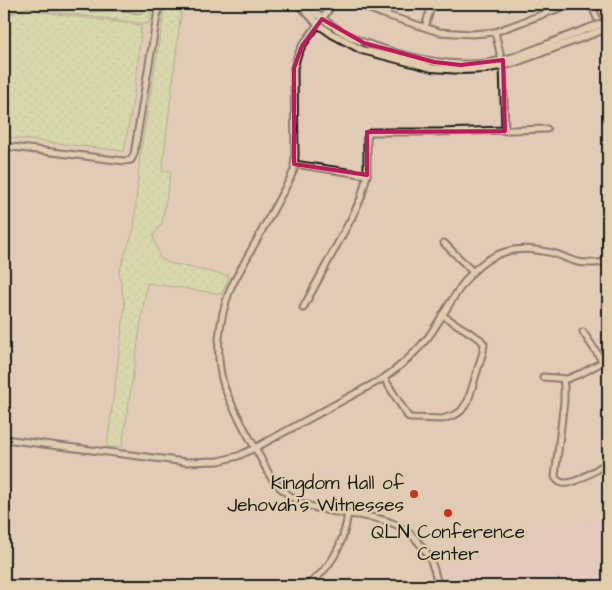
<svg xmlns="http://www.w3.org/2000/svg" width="612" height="590" font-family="'Architects Daughter',sans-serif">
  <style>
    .built { fill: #e4c6c4 }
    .grass { fill: url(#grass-dots); stroke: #73815c }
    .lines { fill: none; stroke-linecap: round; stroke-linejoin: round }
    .stream { stroke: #66859f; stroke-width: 1 }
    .minor-casing { stroke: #1c1c1c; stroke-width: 9 }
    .major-casing { stroke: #1c1c1c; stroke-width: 10 }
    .minor { stroke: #dfcdab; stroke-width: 5 }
    .major { stroke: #dfcdab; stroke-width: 6 }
    .marked { fill: none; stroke: #c2185b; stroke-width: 4; stroke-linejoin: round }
    .poi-dot { fill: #c8321e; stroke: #dfcdab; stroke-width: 2 }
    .labels { text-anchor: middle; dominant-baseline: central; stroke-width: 4.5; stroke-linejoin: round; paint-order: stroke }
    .poi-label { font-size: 19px; fill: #1c1c1c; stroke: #dfcdab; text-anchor: end }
  </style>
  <defs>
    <pattern id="grass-dots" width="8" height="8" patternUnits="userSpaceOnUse" patternTransform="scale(1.25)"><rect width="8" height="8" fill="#cae69d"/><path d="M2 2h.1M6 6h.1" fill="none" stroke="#adc587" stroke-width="1.8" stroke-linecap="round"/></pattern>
  </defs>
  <rect width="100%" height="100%" fill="#e1cab6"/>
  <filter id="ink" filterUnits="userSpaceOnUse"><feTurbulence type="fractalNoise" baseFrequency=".02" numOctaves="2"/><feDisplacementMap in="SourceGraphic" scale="10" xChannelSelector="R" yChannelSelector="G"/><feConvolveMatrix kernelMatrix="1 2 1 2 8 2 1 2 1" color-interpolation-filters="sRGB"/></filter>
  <g filter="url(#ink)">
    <!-- built -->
    <path class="built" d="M608,504v82h-162l-9,-36 70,-20 40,-10 19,1 27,-1z"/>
    <!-- grass -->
    <g class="grass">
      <path d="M19,4h10l10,2h25l11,2c-12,-5 -28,-1 -42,-4h92v6h-42l6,2 36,-1 11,3 6,-1h-6l-10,-3v-6l13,2 5,-2h8l-3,20 -109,-14c-11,-8 -25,2 -36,7v-7z"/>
      <path d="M164,4h18l-20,167h9l-9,52 -9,13 7,22 9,5 60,13 -7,18 -75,-11 -25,164h-15l18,-141 -6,-34 15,-43 6,-74 23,-136z"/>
      <path d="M27,8h8l6,4 100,13c-2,42 -9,84 -17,126l-120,-14v-119l14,-7z"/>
    </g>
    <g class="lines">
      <!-- stream -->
      <g class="stream">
        <path d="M32,4l7,1h25l25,6h36l11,2h6"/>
        <path d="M133,4l6,1 4,-1"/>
        <path d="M4,9l16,-5"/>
        <path d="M125,10l1,-6"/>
      </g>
      <defs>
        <g id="minor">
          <path d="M333,4l-31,42 -5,11 -3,11 1,88 -1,14 -5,11 -58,106c-12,31 -17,67 -7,99 5,15 13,28 20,42 9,16 18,32 26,48 11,14 23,25 40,30 46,16 89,-1 119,51 5,9 7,19 9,29"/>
          <path d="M357,4l26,10 56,18 33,2 23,-2 76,-28"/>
          <path d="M591,4l6,14"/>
          <path d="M425,27l7,-23"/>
          <path d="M495,32l8,34 2,65"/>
          <path d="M4,146l120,15 7,-1 3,-6 25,-150"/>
          <path d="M294,164l73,11"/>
          <path d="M444,243l28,28"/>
          <path d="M303,308l49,-91 9,-19 6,-23v-37l2,-4 3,-2h66l109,-3"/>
          <path d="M583,332l20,30"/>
          <path d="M543,377l24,2 15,-6 26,-14"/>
          <path d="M384,378l23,37 3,3 32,1 13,-4 6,-4 7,-10 15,-49 1,-8 -4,-5 -38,-24"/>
          <path d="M563,379l1,7v15l-9,76c10,18 41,-9 53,-14"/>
          <path d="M4,439l182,23 33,-1 19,-5 17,-8 129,-70c17,-12 32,-25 45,-42 24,-33 39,-79 85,-86 13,-2 26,0 38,3 9,2 17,7 26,9 10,2 20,1 30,0"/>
          <path d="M305,586c26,-16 39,-43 43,-73"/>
        </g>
        <g id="major">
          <path d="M299,4l19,20 14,10 30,16 70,18 29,2 24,-1 28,-6 95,-35"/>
          <path d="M306,4c13,13 27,24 43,32 14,8 30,12 46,17 36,10 73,16 109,7 26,-7 50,-19 75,-28 10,-4 20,-7 29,-10"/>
        </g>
      </defs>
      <!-- minor casing -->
      <use href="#minor" class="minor-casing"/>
      <!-- major casing -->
      <use href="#major" class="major-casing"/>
      <!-- minor -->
      <use href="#minor" class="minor"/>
      <!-- major -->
      <use href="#major" class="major"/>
    </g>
  </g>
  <!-- marked area -->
  <path d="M0 0H612V590H0ZM322,19l42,24 70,19 27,3 42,-5 2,71 -138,1v43l-73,-11v-96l8,-22z" fill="#e1cab6" fill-opacity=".55" fill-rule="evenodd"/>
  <path class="marked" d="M322,19l42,24 70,19 27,3 42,-5 2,71 -138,1v43l-73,-11v-96l8,-22z"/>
  <!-- markers -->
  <g class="poi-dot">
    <circle cx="414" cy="494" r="5"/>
    <circle cx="448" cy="513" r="5"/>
  </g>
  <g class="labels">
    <!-- poi labels -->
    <g class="poi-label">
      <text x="404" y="483">Kingdom Hall of<tspan x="404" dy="22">Jehovah's Witnesses</tspan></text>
      <text x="448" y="532" text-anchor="middle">QLN Conference<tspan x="448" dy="22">Center</tspan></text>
    </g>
  </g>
  <!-- margin -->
  <rect width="612" height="590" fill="none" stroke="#dfcdab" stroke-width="20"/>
  <rect x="10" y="10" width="592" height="570" fill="none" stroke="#1c1c1c" stroke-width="2" filter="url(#ink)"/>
</svg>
